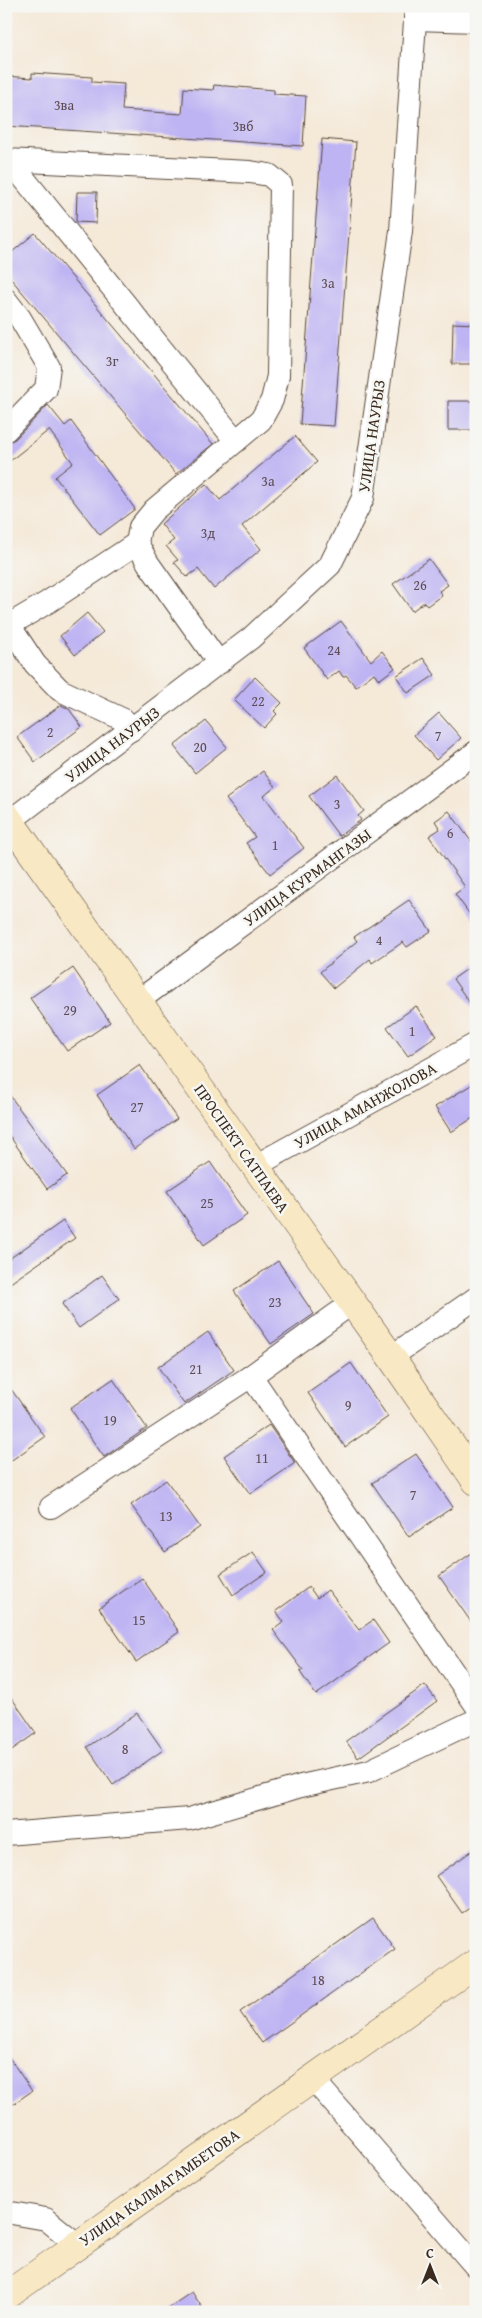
<svg xmlns="http://www.w3.org/2000/svg" width="482" height="2318" font-family="'Gentium Book Plus',serif">
  <style>
    .building { fill: #beb4f3 }
    .lines { fill: none; stroke-linecap: round; stroke-linejoin: round }
    .street-casing { stroke: #57473a; stroke-width: 24 }
    .secondary-casing { stroke: #57473a; stroke-width: 29 }
    .street { stroke: #fff; stroke-width: 22 }
    .secondary { stroke: #f8e8c3; stroke-width: 28 }
    .labels { text-anchor: middle; dominant-baseline: central; stroke-width: 5; stroke-linejoin: round; paint-order: stroke }
    .number-label { font-size: 14px; fill: #5c4c53 }
    .street-label { font-size: 16px; fill: #3b2a1e; stroke: #f6f6f2 }
  </style>
  <rect width="100%" height="100%" fill="#f6f6f2"/>
  <filter id="ink" filterUnits="userSpaceOnUse"><feTurbulence type="fractalNoise" baseFrequency=".02" numOctaves="2"/><feDisplacementMap in="SourceGraphic" scale="10" xChannelSelector="R" yChannelSelector="G"/><feConvolveMatrix kernelMatrix="1 2 1 2 8 2 1 2 1" color-interpolation-filters="sRGB"/></filter>
  <filter id="wash" filterUnits="userSpaceOnUse"><feTurbulence type="fractalNoise" baseFrequency=".0096" numOctaves="4" result="noise"/><feDisplacementMap in="SourceGraphic" scale="20" xChannelSelector="R" yChannelSelector="G"/><feGaussianBlur stdDeviation="1.12" result="paint"/><feColorMatrix in="noise" values="0 0 0 0 0 0 0 0 0 0 0 0 0 0 0 0 0 1.4 0 .05"/><feComposite in="paint" operator="in"/></filter>
  <g filter="url(#wash)">
    <rect width="100%" height="100%" fill="#f5e9d8"/>
    <g id="blocks">
      <!-- building -->
      <g class="building">
        <path d="M32,73l60,4v5l32,2 -2,26 60,4 2,-26 29,2 1,-5 60,5v4l32,2 -3,50 -297,-20v-50l26,2z"/>
        <path d="M322,139l34,3 -22,284 -34,-2z"/>
        <path d="M77,192h20l-1,31 -20,-1z"/>
        <path d="M35,233l178,211 -37,30 -170,-201v-16z"/>
        <path d="M453,323l23,1v40h-24z"/>
        <path d="M448,401h27l1,29h-28z"/>
        <path d="M48,405l17,21 6,-5 64,88 -35,26 -45,-58 18,-14 -24,-33 -43,34v-21l9,-4z"/>
        <path d="M295,436l22,26 -75,64 19,23 -47,40 -16,-20 -11,8 -13,-15 4,-2 -12,-14 8,-6 -13,-16 45,-40 14,16z"/>
        <path d="M429,559l19,26 -9,6 3,4 -15,11 -3,-4 -12,9 -19,-27z"/>
        <path d="M87,613l16,19 -28,23 -15,-19z"/>
        <path d="M341,621l30,40 11,-10 13,17 -16,12 -5,-7 -18,14 -10,-12 -3,2 -4,-6 -12,9 -23,-32z"/>
        <path d="M423,658l12,17 -27,18 -12,-17z"/>
        <path d="M255,677l27,26 -8,8 3,3 -13,14 -30,-28z"/>
        <path d="M61,705l8,4 13,18 -47,35 -18,-25z"/>
        <path d="M439,713l22,25 -25,22 -22,-25z"/>
        <path d="M206,721l21,26 -32,26 -21,-27z"/>
        <path d="M263,771l12,16 -11,9 40,52 -34,26 -24,-31 9,-6 -29,-38z"/>
        <path d="M337,775l27,36 -6,5 3,4 -22,16 -30,-40z"/>
        <path d="M449,811l27,37v75l-21,-29 10,-7 -36,-51 11,-7 -5,-8z"/>
        <path d="M409,900l22,31 -24,16 -4,-5 -31,21 -2,-4 -36,29 -14,-16 37,-31 -3,-4z"/>
        <path d="M476,963v49l-23,-33z"/>
        <path d="M73,968l37,54 -43,29 -37,-53z"/>
        <path d="M416,1006l21,30 -29,20 -21,-29z"/>
        <path d="M140,1065l37,54 -43,30 -37,-54z"/>
        <path d="M476,1082v34l-25,16 -16,-25z"/>
        <path d="M6,1090l61,85 -20,14 -41,-58z"/>
        <path d="M210,1162l37,53 -43,30 -37,-54z"/>
        <path d="M63,1221l12,17 -69,48v-25z"/>
        <path d="M278,1261l36,53 -43,30 -37,-53z"/>
        <path d="M102,1275l17,24 -40,29 -17,-24z"/>
        <path d="M208,1332l26,38 -50,34 -26,-37z"/>
        <path d="M351,1363l37,54 -43,30 -37,-54z"/>
        <path d="M113,1379l34,49 -43,29 -34,-49z"/>
        <path d="M6,1382l39,55 -39,27z"/>
        <path d="M269,1425l26,38 -45,31 -26,-38z"/>
        <path d="M416,1454l37,53 -44,30 -37,-54z"/>
        <path d="M166,1480l34,47 -35,25 -34,-47z"/>
        <path d="M476,1550v79l-37,-53z"/>
        <path d="M253,1552l14,20 -34,23 -13,-21z"/>
        <path d="M142,1578l37,54 -43,30 -37,-54z"/>
        <path d="M309,1587l8,11 11,-8 31,40 14,-10 16,23 -73,52 -16,-23 3,-2 -30,-40 11,-8 -8,-11z"/>
        <path d="M425,1685l12,16 -79,57 -12,-17z"/>
        <path d="M6,1690l30,43 -30,21z"/>
        <path d="M137,1713l26,37 -50,35 -26,-38z"/>
        <path d="M476,1848v56l-14,9 -26,-37z"/>
        <path d="M373,1918l22,31 -133,94 -22,-31z"/>
        <path d="M6,2053l26,38 -26,18z"/>
        <path d="M192,2292l13,20h-43z"/>
      </g>
    </g>
  </g>
  <g filter="url(#ink)">
    <use href="#blocks" fill-opacity="0" stroke="#57473a" stroke-width="1"/>
    <g class="lines">
      <defs>
        <g id="street">
          <path d="M415,19l61,2"/>
          <path d="M6,160l244,12 19,3 12,10 -3,191 -6,24 -11,20 -107,90 -14,17 -3,16 11,20 71,100"/>
          <path d="M9,160l227,281"/>
          <path d="M6,300l14,18 29,49 -3,22 -40,41"/>
          <path d="M6,621l3,4 39,-23 89,-59"/>
          <path d="M9,625l26,39 25,26 64,30 7,10"/>
          <path d="M6,824l245,-186 79,-73 33,-67 38,-267 15,-225"/>
          <path d="M138,1001l338,-249"/>
          <path d="M255,1166l221,-122"/>
          <path d="M391,1357l85,-59"/>
          <path d="M251,1376l225,329"/>
          <path d="M51,1507l200,-131 101,-73"/>
          <path d="M6,1834l183,-15 112,-33 68,-15 107,-51"/>
          <path d="M313,2079l163,188"/>
          <path d="M6,2212l40,7 32,26"/>
        </g>
        <g id="secondary">
          <path d="M6,816l385,541 85,124"/>
          <path d="M6,2296l470,-333"/>
        </g>
      </defs>
      <!-- street casing -->
      <use href="#street" class="street-casing"/>
      <!-- secondary casing -->
      <use href="#secondary" class="secondary-casing"/>
      <!-- street -->
      <use href="#street" class="street"/>
      <!-- secondary -->
      <use href="#secondary" class="secondary"/>
    </g>
  </g>
  <g class="labels">
    <!-- number labels -->
    <g class="number-label">
      <text x="64" y="105">3ва</text>
      <text x="243" y="126">3вб</text>
      <text x="328" y="283">3а</text>
      <text x="112" y="361">3г</text>
      <text x="268" y="481">3а</text>
      <text x="208" y="533">3д</text>
      <text x="420" y="585">26</text>
      <text x="334" y="650">24</text>
      <text x="258" y="701">22</text>
      <text x="50" y="732">2</text>
      <text x="438" y="736">7</text>
      <text x="200" y="747">20</text>
      <text x="337" y="804">3</text>
      <text x="450" y="833">6</text>
      <text x="275" y="845">1</text>
      <text x="379" y="940">4</text>
      <text x="70" y="1010">29</text>
      <text x="412" y="1031">1</text>
      <text x="137" y="1107">27</text>
      <text x="207" y="1203">25</text>
      <text x="275" y="1302">23</text>
      <text x="196" y="1369">21</text>
      <text x="348" y="1405">9</text>
      <text x="110" y="1420">19</text>
      <text x="262" y="1458">11</text>
      <text x="413" y="1495">7</text>
      <text x="166" y="1516">13</text>
      <text x="139" y="1620">15</text>
      <text x="125" y="1749">8</text>
      <text x="318" y="1980">18</text>
    </g>
    <!-- street labels -->
    <g class="street-label">
      <text transform="translate(371 436) rotate(-82)">УЛИЦА НАУРЫЗ</text>
      <text transform="translate(112 744) rotate(-37)">УЛИЦА НАУРЫЗ</text>
      <text transform="translate(307 877) rotate(-36)">УЛИЦА КУРМАНГАЗЫ</text>
      <text transform="translate(365 1105) rotate(-29)">УЛИЦА АМАНЖОЛОВА</text>
      <text transform="translate(242 1148) rotate(55)">ПРОСПЕКТ САТПАЕВА</text>
      <text transform="translate(159 2187) rotate(-35)">УЛИЦА КАЛМАГАМБЕТОВА</text>
    </g>
  </g>
  <!-- margin -->
  <rect width="482" height="2318" fill="none" stroke="#f6f6f2" stroke-width="25"/>
  <!-- north arrow -->
  <g transform="translate(430 2266)" stroke="#f6f6f2" stroke-width="4" paint-order="stroke">
  <path d="M0-4L9 19L0 12L-9 19Z" fill="#3b2a1e"/>
  <text y="-8" font-size="14" font-weight="bold" text-anchor="middle" fill="#3b2a1e">С</text>
  </g>
</svg>
